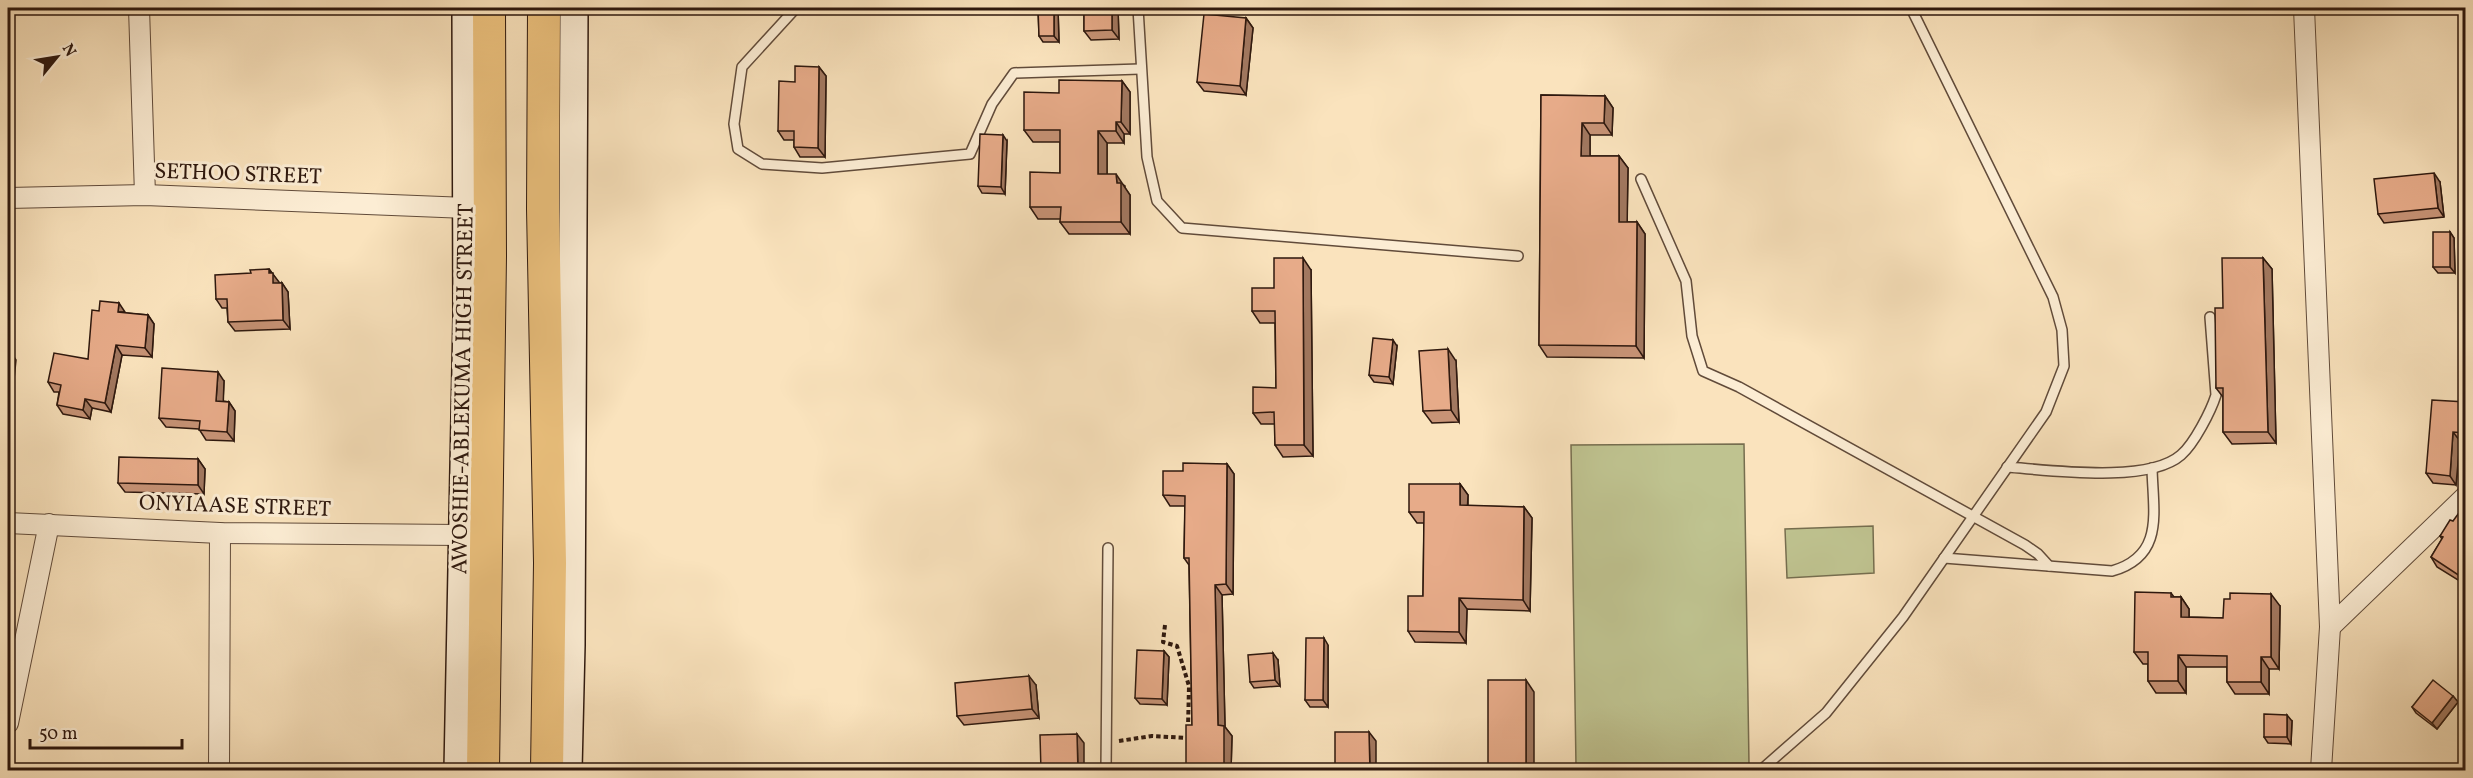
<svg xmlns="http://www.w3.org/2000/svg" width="2473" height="778" font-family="Vollkorn,serif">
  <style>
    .green { fill: #bfc390; stroke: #766e4f; stroke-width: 1.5 }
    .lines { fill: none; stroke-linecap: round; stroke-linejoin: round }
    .lane-casing { stroke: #614b3a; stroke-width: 12 }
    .street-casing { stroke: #614b3a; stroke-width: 22 }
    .secondary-casing { stroke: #2e180e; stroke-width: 30 }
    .primary-casing { stroke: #2e180e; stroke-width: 34 }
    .path { stroke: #2e180e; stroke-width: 4; stroke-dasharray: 4.5 3; stroke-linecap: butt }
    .lane { stroke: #fcedd4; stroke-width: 9 }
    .street { stroke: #fcedd4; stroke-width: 20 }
    .secondary { stroke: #fcedd4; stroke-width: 27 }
    .primary { stroke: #edc27e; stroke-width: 32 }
    .wall { fill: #c79376; stroke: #2e180e; stroke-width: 1.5 }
    .shaded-wall { fill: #a27860; stroke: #2e180e; stroke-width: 1.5 }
    .building { fill: #e7ab89; stroke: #2e180e; stroke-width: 1.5 }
    .labels { text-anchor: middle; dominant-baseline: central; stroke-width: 6; stroke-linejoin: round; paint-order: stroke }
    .street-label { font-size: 22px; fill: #2e180e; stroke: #fcedd4 }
  </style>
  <rect width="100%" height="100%" fill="#fae3bd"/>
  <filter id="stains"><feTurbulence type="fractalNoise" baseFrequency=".00333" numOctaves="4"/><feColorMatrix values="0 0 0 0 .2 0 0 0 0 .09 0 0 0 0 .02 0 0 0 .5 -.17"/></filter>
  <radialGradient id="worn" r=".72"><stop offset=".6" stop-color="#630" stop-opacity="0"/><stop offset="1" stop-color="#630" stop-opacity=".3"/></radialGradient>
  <!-- green -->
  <g class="green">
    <path d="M1744,444l5,320 -173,2 -5,-321z"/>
    <path d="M1873,526l1,47 -87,5 -2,-49z"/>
  </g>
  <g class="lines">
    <defs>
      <g id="lane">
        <path d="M796,8l-54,59 -8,57 4,25 24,15 60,4 148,-14 22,-50 22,-31 126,-4"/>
        <path d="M1138,8l9,149 10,44 25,27 336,28"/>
        <path d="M1641,179l45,102 6,55 11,35 36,16 286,158 13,9 11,12"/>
        <path d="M2007,467c42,3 141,17 174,-12 13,-11 30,-44 35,-60l-6,-78"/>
        <path d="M1944,558l168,13c53,-15 41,-59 40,-103"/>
        <path d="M1106,770l2,-222"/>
        <path d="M1761,770l65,-57 77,-96 143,-205 18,-46 -2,-36 -9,-33 -142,-289"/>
      </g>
      <g id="street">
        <path d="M139,8l6,187"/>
        <path d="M2304,8l26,619 -9,143"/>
        <path d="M8,198l137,-3 322,13"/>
        <path d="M8,523l212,10 241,2"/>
        <path d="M2330,627l136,-131"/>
        <path d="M8,723l41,-199"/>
        <path d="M219,770l1,-237"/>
      </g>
      <g id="secondary">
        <path d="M458,770l9,-453 -1,-309"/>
        <path d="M568,770l3,-125 3,-637"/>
      </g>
      <g id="primary">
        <path d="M544,8l-1,201 7,354 -3,207"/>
        <path d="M483,770l7,-514 -1,-248"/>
      </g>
    </defs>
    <!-- lane casing -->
    <use href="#lane" class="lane-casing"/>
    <!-- street casing -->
    <use href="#street" class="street-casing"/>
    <!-- secondary casing -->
    <use href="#secondary" class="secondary-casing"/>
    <!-- primary casing -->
    <use href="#primary" class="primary-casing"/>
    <!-- path -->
    <g class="path">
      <path d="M1165,625l-2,17 14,4 12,40 -1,42"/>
      <path d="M1119,741l33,-5 36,2"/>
    </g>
    <!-- lane -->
    <use href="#lane" class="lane"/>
    <!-- street -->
    <use href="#street" class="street"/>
    <!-- secondary -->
    <use href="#secondary" class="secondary"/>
    <!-- primary -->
    <use href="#primary" class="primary"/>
  </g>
  <!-- wall -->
  <g class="wall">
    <path d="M1038,8h20l1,34h-16l-4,-6z"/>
    <path d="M1084,8h34l1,31 -28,1 -7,-9z"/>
    <path d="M1246,18l7,10 -7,67 -42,-4 -7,-9z"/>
    <path d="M819,67l7,9 -1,81h-25l-6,-10v-7h-10l-6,-9z"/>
    <path d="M1122,81l8,11v42h-6v9h-17v31l18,12v2l5,7v39h-61l-9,-12 1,-3h-23l-8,-12 30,-34v-31h-27l-9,-12 35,-37z"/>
    <path d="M1541,95l64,1 8,12 -1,27h-22v21h29l9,12 -1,54h10l8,12 -1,124 -97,-1 -8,-12z"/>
    <path d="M1007,141l-2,53 -23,-1 -4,-7z"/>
    <path d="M2440,182l4,35 -60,6 -6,-9z"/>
    <path d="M2450,232l4,6 1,35h-17l-5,-6z"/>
    <path d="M2263,258l9,11 4,174 -44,1 -9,-12v-35l-7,-9 7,-80z"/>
    <path d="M269,269l10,14h3l6,9 2,37 -55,2 -7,-9 -1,-14h-5l-6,-9 35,-26z"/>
    <path d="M1311,270l2,186 -30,1 -8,-12v-21h-14l-8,-11 23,-25 -1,-65h-15l-8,-12 22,-23z"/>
    <path d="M125,313l23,2 6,9 -2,33 -30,-2 -11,57 -19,-4 -2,11 -27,-5 -6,-9 2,-13h-5l-6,-10 40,-23z"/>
    <path d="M1397,346l-4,38 -19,-2 -5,-7z"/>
    <path d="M1456,361l3,61 -27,1 -9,-12z"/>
    <path d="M224,381l-1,20 6,1 6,9 -1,30 -28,-1 -7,-11 -33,-2 -7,-9z"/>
    <path d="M2466,402v40l-6,-1 -4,44 -23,-2 -7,-10z"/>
    <path d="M198,459l7,10 -1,25 -79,-2 -7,-9z"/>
    <path d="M1227,464l7,10 -1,120 -11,1 3,132 7,9 -1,35h-45l6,-46 -3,-160 -5,-7 1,-52h-15l-7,-11 20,-24z"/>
    <path d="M1460,484l8,11v11l56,1 8,11 -2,93 -63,-2 -1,34 -51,-1 -7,-11 15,-35 1,-73h-7l-8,-11z"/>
    <path d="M2466,513v72l-29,-18 -6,-10 11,-18 -2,-3 13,-15z"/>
    <path d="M2171,593l3,4h7l8,12v8l34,1 57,-12 -1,63h-10v25h-34l-8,-12v-15h-41v26h-30l-8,-12v-17h-5l-9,-12z"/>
    <path d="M1328,645v62h-18l-5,-7z"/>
    <path d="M1164,651l5,6 -2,48 -27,-1 -5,-6z"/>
    <path d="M1278,660l2,26 -26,2 -4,-6z"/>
    <path d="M1036,685l3,33 -75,7 -7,-9z"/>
    <path d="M2453,696l5,6 -21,27 -21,-16 -4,-6z"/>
    <path d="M2292,721l-1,23 -23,-1 -4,-6z"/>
  </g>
  <!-- shaded-wall -->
  <g class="shaded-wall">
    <path d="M1054,8h4l1,34 -5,-6z"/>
    <path d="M1112,8h6l1,31 -7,-9z"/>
    <path d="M1246,18l7,10 -7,67 -6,-9z"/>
    <path d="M819,67l7,9 -1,81 -7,-9z"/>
    <path d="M1122,81l8,11v42l-9,-12z"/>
    <path d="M1605,96l8,12 -1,27 -8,-12z"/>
    <path d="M1116,122l8,12v9l-8,-12z"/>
    <path d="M1582,123l8,12v32l-9,-11z"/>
    <path d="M1098,131l9,12v43l-9,-12z"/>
    <path d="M1003,135l4,6 -2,53 -4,-7z"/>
    <path d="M1619,156l9,12 -1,66 -8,-12z"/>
    <path d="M2434,173l6,9 4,35 -6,-9z"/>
    <path d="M1116,174l14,21v39l-9,-12z"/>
    <path d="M1637,222l8,12 -1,124 -8,-12z"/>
    <path d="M2450,232l4,6 1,35 -5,-6z"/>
    <path d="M1303,258l8,12 2,186 -9,-11z"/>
    <path d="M2263,258l9,11 4,174 -8,-11z"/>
    <path d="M269,269l10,13v10l-6,-9z"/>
    <path d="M282,283l6,9 2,37 -7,-9z"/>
    <path d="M119,303l6,9h-7z"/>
    <path d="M148,315l6,9 -2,33 -7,-9z"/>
    <path d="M1393,340l4,6 -4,38 -4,-7z"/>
    <path d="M116,345l6,10 -11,57 -6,-9z"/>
    <path d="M1448,349l8,12 3,61 -8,-12z"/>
    <path d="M10,351l6,9 -5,48 -3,-5v-30z"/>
    <path d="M218,372l6,9 -1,29 -7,-9z"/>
    <path d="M85,399l7,9 -2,11 -7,-9z"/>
    <path d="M229,402l6,9 -1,30 -7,-9z"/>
    <path d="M2453,432l7,9 -4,44 -6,-9z"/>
    <path d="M198,459l7,10 -1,25 -6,-9z"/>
    <path d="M1227,464l7,10 -1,120 -7,-10z"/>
    <path d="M1460,484l8,11 -1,21 -7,-11z"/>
    <path d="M1524,507l8,11 -2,93 -7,-11z"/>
    <path d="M1215,585l7,10 3,132 7,9 -1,35h-7l-6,-46z"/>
    <path d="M2271,594l9,12 -1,63 -8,-12z"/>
    <path d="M2181,597l8,12v20l-8,-12z"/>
    <path d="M1459,598l8,11 -1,34 -7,-11z"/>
    <path d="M1324,638l4,7v62l-5,-7z"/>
    <path d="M1164,651l5,6 -2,48 -5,-6z"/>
    <path d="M1273,653l5,7 2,26 -5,-6z"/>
    <path d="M2178,655l8,12v26l-8,-12z"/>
    <path d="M2261,657l8,12v25l-8,-12z"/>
    <path d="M1029,676l7,9 3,33 -7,-9z"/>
    <path d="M1526,680l8,12v79h-8z"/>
    <path d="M2453,696l5,6 -21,27 -5,-6z"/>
    <path d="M2287,715l5,6 -1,23 -4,-7z"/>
    <path d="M1369,732l7,9v30h-6z"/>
    <path d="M1077,734l7,9v28h-6z"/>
  </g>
  <!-- building -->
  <g class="building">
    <path d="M1038,8h16v28h-15z"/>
    <path d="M1084,8h28v22l-28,1z"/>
    <path d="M1204,14l42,4 -6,68 -43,-4z"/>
    <path d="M795,66l24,1 -1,81 -24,-1v-16h-16l1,-50 16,1z"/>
    <path d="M1059,80l63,1 -1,41h-5v9h-18v43h18l1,9h4v39h-61l1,-15h-31v-35l30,1v-43h-36v-38l35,1z"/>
    <path d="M1541,95l64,1 -1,27h-22l-1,33h38v66h18l-1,124 -97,-1z"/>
    <path d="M980,134l23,1 -2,52 -23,-1z"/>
    <path d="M2434,173l4,35 -60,6 -4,-35z"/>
    <rect x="2433" y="232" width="17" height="35"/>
    <path d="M1274,258h29l1,187h-29l-1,-33 -21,1v-26l23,1 -1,-77h-23v-23h22z"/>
    <path d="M2222,258h41l5,174h-45v-44h-7l-1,-80h8z"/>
    <path d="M269,269v4h4v10h9l1,37 -55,2 -1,-23h-11l-1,-24 36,-2 -1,-3z"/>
    <path d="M100,301l19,2 -1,9 30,3 -3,33 -29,-3 -11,58 -20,-4 -2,11 -26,-5 4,-20 -13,-3 6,-29 34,6 4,-49 7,1z"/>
    <path d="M1373,338l20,2 -4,37 -20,-2z"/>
    <path d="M1448,349l3,61 -28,1 -4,-60z"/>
    <path d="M8,351h2l-2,22z"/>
    <path d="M162,368l56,4 -2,29 13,1 -2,30 -28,-2 1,-9 -41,-3z"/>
    <path d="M2432,400l34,2v31l-13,-1 -3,44 -24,-3z"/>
    <path d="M119,457l79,2v26l-80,-2z"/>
    <path d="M1183,463l44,1 -1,120 -11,1 3,140 6,1v45h-38v-46h6l-3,-167h-5l1,-62 -22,-1v-24h20z"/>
    <path d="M1409,484h51v21l64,2 -1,93 -64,-2v34l-51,-1v-35h15l1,-84h-15z"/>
    <path d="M2461,510l5,3v67l-35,-23 12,-20 -3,-1 10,-16 3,1z"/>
    <path d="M2135,592l36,1v4h10v20l42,1 1,-19h6v-6l41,1v63h-10v25h-34v-26l-49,-1v26h-30v-29h-14z"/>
    <path d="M1306,638h18l-1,62h-18z"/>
    <path d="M1137,650l27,1 -2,48 -27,-1z"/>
    <path d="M1273,653l2,27 -25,2 -2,-27z"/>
    <path d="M1029,676l3,33 -75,7 -2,-33z"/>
    <rect x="1488" y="680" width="38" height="91"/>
    <path d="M2433,680l20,16 -21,27 -20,-16z"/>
    <path d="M2264,714l23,1v22h-23z"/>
    <path d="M1335,732h34l1,39h-35z"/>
    <path d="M1077,734l1,37h-37l-1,-36z"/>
  </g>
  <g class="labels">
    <!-- street labels -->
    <g class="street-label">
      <text transform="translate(238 175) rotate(2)">SETHOO STREET</text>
      <text transform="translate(464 389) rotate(-89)">AWOSHIE-ABLEKUMA HIGH STREET</text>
      <text transform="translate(235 507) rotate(2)">ONYIAASE STREET</text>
    </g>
  </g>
  <!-- margin -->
  <rect width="2473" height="778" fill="none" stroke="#fae3bd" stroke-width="30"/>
  <rect x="9" y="9" width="2455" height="760" fill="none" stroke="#2e180e" stroke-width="3"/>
  <rect x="15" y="15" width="2443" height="748" fill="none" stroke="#2e180e" stroke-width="1.5"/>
  <!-- north arrow -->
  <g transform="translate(57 57) rotate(60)" stroke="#fcedd4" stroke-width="4.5" paint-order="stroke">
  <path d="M0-4.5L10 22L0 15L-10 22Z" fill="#2e180e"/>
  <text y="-9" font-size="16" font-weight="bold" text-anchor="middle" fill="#2e180e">N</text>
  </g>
  <!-- scale -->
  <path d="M30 739v9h152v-9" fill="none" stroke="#2e180e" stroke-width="3"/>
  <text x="39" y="739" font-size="18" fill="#2e180e" stroke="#fcedd4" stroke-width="4.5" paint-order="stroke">50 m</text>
  <rect width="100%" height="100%" filter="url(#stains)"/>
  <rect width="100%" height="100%" fill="url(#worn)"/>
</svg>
